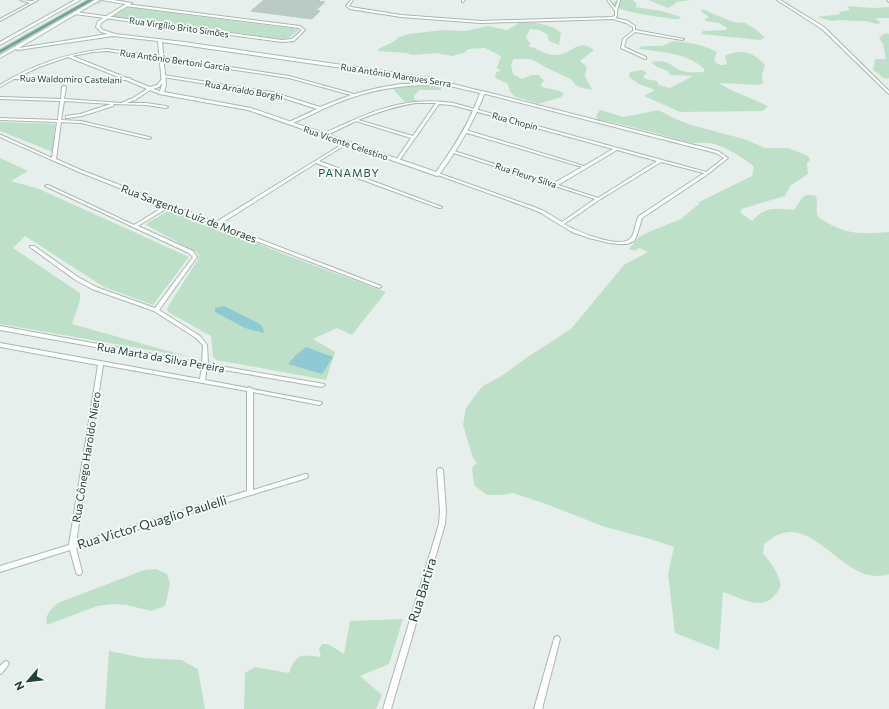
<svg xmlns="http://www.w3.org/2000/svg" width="889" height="709" font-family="Commissioner,sans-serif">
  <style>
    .green { fill: #bfe0c8 }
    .water { fill: #8ec9d4 }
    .building { fill: #bbcac4; stroke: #b8c9c2 }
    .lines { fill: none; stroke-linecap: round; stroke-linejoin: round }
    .secondary-tunnel { stroke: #bfccc8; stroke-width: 4.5; stroke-dasharray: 4.5 2; stroke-linecap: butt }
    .street-casing { stroke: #a8b8b2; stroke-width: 2 }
    .secondary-casing { stroke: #a4bbb3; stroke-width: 2 }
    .primary-casing { stroke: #c2cac8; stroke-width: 2 }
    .street { fill: #fff; fill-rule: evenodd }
    .secondary { fill: #fff; fill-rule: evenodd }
    .primary { fill: #6aa596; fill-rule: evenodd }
    .labels { text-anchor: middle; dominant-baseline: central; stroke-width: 3.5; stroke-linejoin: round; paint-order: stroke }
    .far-street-label { font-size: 9px; fill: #24423a; stroke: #f7fbf9 }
    .far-quarter-label { font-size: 11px; letter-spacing: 1px; fill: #1f5548; stroke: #f7fbf9 }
    .street-label { font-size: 11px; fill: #24423a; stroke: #f7fbf9 }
    .near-street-label { font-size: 13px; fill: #24423a; stroke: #f7fbf9 }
  </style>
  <rect width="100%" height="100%" fill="#e6efeb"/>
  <!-- green -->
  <g class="green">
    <path d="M620,0h13l4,5 -2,2 27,4 19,6 -2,2h-6c-20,-3 -48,-6 -65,-15z"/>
    <path d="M648,0h43l-15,2 -1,2 -7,4z"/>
    <path d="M847,6l27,2 15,-1v11h-14l6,5 -4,1 -11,-3h-15l-9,-1 -10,1 -12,-3 -2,-1c7,-2 16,-1 22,-3l-1,-2 11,-2z"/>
    <path d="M128,7l169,22 2,1 -10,8 -6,1 -171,-22z"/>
    <path d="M702,9l31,13 12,1 12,7 6,6 1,2 -4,2 -59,-6 2,-3 23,-1 1,-2 -8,-5 -13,-2 -1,-2 4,-2 -8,-6z"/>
    <path d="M521,22c11,0 32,2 40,11l-2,12 -10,-4 -2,-7 -8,-4 -9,-1 -4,9 5,6 -3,2c9,2 17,9 27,9 18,0 22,-18 39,-5l-14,11 7,6 -2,9 7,14c-10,-2 -16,-2 -21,-11l-24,-11 -16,-9h-17l-3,5 2,10 9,5 10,-4h7l5,6 -3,3 1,3 18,4 4,3 -3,3 -23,7 -24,-8 -4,-5 -2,-7 -13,-6 1,-6 5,-1 -4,-3 4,-12 -16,-8 -17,1 -4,4 -12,3 -16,-3 -23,2 -7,-2 -28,-2v-2l15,-7 6,-5 10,-3 34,-4 22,1 23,-5 19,4z"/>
    <path d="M885,33l4,1v44l-4,1 -12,-9 2,-11h11l-3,-15 -4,-6z"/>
    <path d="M673,41c15,1 31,4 44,11l-3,8c3,5 8,6 13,4l-2,-8c15,-8 29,-4 40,9l-3,10 1,8 -3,2 -41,-2 10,6 39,17 -5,5 -83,1 -36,-16 11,-6 -16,-6 -10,-7 1,-5 12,-2 5,3 -4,3 3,3 11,2 2,4 11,3 23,-12 -23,-1 -2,-4 -11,-4 -6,-5c20,-4 20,7 36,10 5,1 11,0 17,0v-3c-15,-16 -43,-17 -64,-20l-1,-2 4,-1h19z"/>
    <path d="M418,86l23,1v3h-22l-5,6v3l4,2 -13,1 -13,-14z"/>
    <path d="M600,110l24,7 34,-7 20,10 13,5 53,14 21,9h23l20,8 2,4 -3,3 1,11 -18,12 -5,10 -44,13v4l11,8c13,-15 23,-13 42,-11 8,-10 7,-18 22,-14 2,7 0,13 1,18 1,4 6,6 9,8 22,13 38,12 63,10v342c-41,14 -69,-51 -106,-41 -7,2 -14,7 -19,11l-1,10c10,10 15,19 18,32 -15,29 -34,14 -58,6l-4,58 -44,-17 -7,-59 6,-27 -17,-6 -55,-15 -53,-21 -36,-12 -13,2h-13l-13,-10 -2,-18 5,-4 -4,-5 -10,-33 3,-17 11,-15 6,-7 20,-11 26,-19 42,-27 53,-64 24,-13 -9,-4 -4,3 -6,-2 9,-11 6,-4 37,-15 18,-15v-2l53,-26 2,-9c-9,-9 -33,-23 -45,-24 -8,-1 -14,1 -22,-1 -29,-8 -58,-17 -89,-22l-2,-4z"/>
    <path d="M0,122l55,2 -2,28 -53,-21z"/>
    <path d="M0,158l28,13 -17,10 28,8 150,68 -36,48 -49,-18 -79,-51 -12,12 67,45c1,11 -5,20 -8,31l118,33 -190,-33z"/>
    <path d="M170,210h4l120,48 92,34 -34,43 -15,-7 -24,11 22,13 -9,28 -109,-20 -4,-3 -2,-21 -43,-24 -1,-4 32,-50 -1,-5 -52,-28 3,-3z"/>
    <path d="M156,569l11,5 3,10 -5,22 -14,5 -24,-6 -14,-1 -16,2 -50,19c-3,-10 4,-16 11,-22l86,-33z"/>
    <path d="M403,619l-14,45 -29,12 22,19 -6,14h-132l1,-36 10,-6 34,6c8,-21 12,-18 32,-16l-2,-8 3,-5h6l16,10 6,-33z"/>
    <path d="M109,651l35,7 37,2 17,9 7,40h-100z"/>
  </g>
  <!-- water -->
  <g class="water">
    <path d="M224,306l36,18 3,4 1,5 -19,-5 -30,-16v-4z"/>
    <path d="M306,347l27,10 -11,17 -34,-10 8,-9z"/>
  </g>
  <!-- building -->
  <path class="building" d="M264,0h56l-2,1 7,1 -9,8 4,1 -8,8 -61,-8z"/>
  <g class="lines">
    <!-- secondary-tunnel -->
    <path class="secondary-tunnel" d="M86,0l14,2"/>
    <defs>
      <g id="street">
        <path d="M20,0l13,1 2,-1h3l-38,21v-2l30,-16z"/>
        <path d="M351,0h2l-4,6 2,1 50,8 80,6 131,-4 3,-1v-5l-8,-11h2l6,8 3,-8h2l-3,11v5l-2,2 13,3 7,5v4l49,9 -2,1 -47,-8 -9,7 -2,8 22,10v2h-1l-24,-11 2,-9 10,-8v-4l-7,-4 -13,-4 -132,4 -80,-6 -51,-8 -4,-3z"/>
        <path d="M462,0h3l-2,2h-1z"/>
        <path d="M777,0h3l44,27 65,64v3l-67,-65z"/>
        <path d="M887,0h2v2z"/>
        <path d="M126,4l174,22 5,4 -11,11 -12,1 -207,-28 -1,-1 1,-1 207,28 10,-1 10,-9 -3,-2 -174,-22v-1z"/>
        <path d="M107,49l182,27 65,18 24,-6 23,-4 24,-1 24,1 2,1 -2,1c-39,-3 -76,2 -112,17 -16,6 -30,15 -47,21h-1v-2l28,-13 -46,-15 -108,-17 -2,-1 2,-1 109,17 48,15 31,-12 -62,-17 -182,-27 -14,1 -21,4 55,22h3v1l20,8 7,-2 5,-6h2l1,1 -6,7 -6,2 9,3v2h-2l-10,-4 -15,10 -9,3h20l20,3 2,1 -2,1 -20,-3 -33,-1 1,1 -1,1 -31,10 -15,2h-1v-2l14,-2 31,-10 -47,-3 -3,19 20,1 68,16 2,1 -2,1 -68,-16 -20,-1 -5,37 25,11 135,52 130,-80 2,1 -1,1 -28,17 123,46 -1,1h-2l-123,-45 -96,61 161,62v1l-2,1 -162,-62h-3l-1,-2 -44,-17 -31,19 55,25 4,6 -38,53 41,26 7,9 1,19 116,20 1,1 -3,2 -115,-20 -2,13 43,8 2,-1 2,2 69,13 1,1 -1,1 -2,1 -66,-13v98l52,-16h2l1,2 -1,2 -231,70 6,24 -1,2 -2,1 -2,-1 -1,-2 -6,-22 -70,22v-6l69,-21 29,-180 -98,-18v-4l200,36 2,-13 -202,-36v-4l202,37 1,-18 -7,-7 -42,-27 -62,-22 -18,-10 -44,-32v-1h4l44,31 18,10 59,21 38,-51 -4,-4 -144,-67 2,-1h1l86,40 31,-19 -86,-34 -79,-35v-2h1l51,23 5,-36 -57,-2v-2l58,2 2,-19 -60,-2v-2l61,2 1,-12 2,-1 2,1 -2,12 57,4 12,-5 14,-9 -21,-9 -112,-1 -14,8v-2c34,-21 67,-32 107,-36zM68,57l53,21 -103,-1 21,-10zM103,365l144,26v100l-171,52z"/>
        <path d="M482,91l236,60 10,7 -20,16 -66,44 -5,17 -3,6 -7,3h-8l-9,-1 -21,-5 -17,-6 -10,-6 -21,-13 -9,-4 -97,-35 1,-1h2l96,34 10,4 18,11 33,-23 -144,-47 1,-1h2l100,32 28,-16 -118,-35v-2h2l118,36 29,-17 -161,-44 -13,-1 -40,57h-2l-1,-1 15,-22 -55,-17 -31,15 -3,-1c7,-5 17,-8 25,-12 36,-17 67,-26 106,-20l253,69 18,-14 -8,-5 -234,-60zM416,103h20l-23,33 -55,-16c20,-8 37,-14 58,-17zM617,150l40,11 -59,37 -40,-13zM661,162l43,11 -65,43c-4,6 -4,19 -9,23 -12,10 -54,-8 -66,-15l35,-24z"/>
        <path d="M440,468l2,1 1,1 3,41 -1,13 -54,185h-8l56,-185 1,-13 -3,-41 1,-1z"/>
        <path d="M557,636l2,1 1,2 -18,70h-8l20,-70 1,-2z"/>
        <path d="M6,661l2,1 1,2 -7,9 -2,1v-8l4,-4z"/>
      </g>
      <g id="secondary">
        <path d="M75,0h5l-80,45v-3z"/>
        <path d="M95,0h5l-81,48 89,-14 -7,-2 -5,-5 2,-6 28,-17 -25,-4h12l19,3 -31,20 -1,4 3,3 12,4 69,8 207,30 46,8 48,12c-11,30 -27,57 -46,83l-2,1 -189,-66 -89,-16v-1l3,-8 -4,-44 -45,-5 -95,14 -2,-1 -16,9v-3zM162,42l229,33 46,8 43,10c-10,29 -26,54 -44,79l-185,-64 -87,-16 2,-7z"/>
      </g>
      <path id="primary" d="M88,0h5l-93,53v-3z"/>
    </defs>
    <!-- street casing -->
    <use href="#street" class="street-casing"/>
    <!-- secondary casing -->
    <use href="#secondary" class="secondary-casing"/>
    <!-- primary casing -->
    <use href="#primary" class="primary-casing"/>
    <!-- street -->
    <use href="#street" class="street"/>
    <!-- secondary -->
    <use href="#secondary" class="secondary"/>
    <!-- primary -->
    <use href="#primary" class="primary"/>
  </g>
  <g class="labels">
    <!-- far-street labels -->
    <g class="far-street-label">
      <text transform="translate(179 27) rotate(8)">Rua Virgílio Brito Simões</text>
      <text transform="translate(175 60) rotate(8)">Rua Antônio Bertoni Garcia</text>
      <text transform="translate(396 75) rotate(9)">Rua Antônio Marques Serra</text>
      <text transform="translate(71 79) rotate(1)">Rua Waldomiro Castelani</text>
      <text transform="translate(244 90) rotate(10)">Rua Arnaldo Borghi</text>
      <text transform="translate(515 121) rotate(15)">Rua Chopin</text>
      <text transform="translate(346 143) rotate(19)">Rua Vicente Celestino</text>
      <text transform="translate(526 175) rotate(18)">Rua Fleury Silva</text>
    </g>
    <!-- far-quarter labels -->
    <g class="far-quarter-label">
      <text x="349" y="172">PANAMBY</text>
    </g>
    <!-- street labels -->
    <g class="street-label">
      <text transform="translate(189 213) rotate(21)">Rua Sargento Luíz de Moraes</text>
      <text transform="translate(161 357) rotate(10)">Rua Marta da Silva Pereira</text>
      <text transform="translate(86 457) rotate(-81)">Rua Cônego Haroldo Niero</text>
    </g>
    <!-- near-street labels -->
    <g class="near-street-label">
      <text transform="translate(152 522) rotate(-17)">Rua Victor Quaglio Paulelli</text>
      <text transform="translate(422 590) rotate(-73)">Rua Bartira</text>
    </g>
  </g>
  <!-- north arrow -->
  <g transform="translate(28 681) rotate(242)" stroke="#f7fbf9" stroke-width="3" paint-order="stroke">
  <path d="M0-3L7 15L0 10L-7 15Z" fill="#24423a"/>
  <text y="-6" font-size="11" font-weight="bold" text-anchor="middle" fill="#24423a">N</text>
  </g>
</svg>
